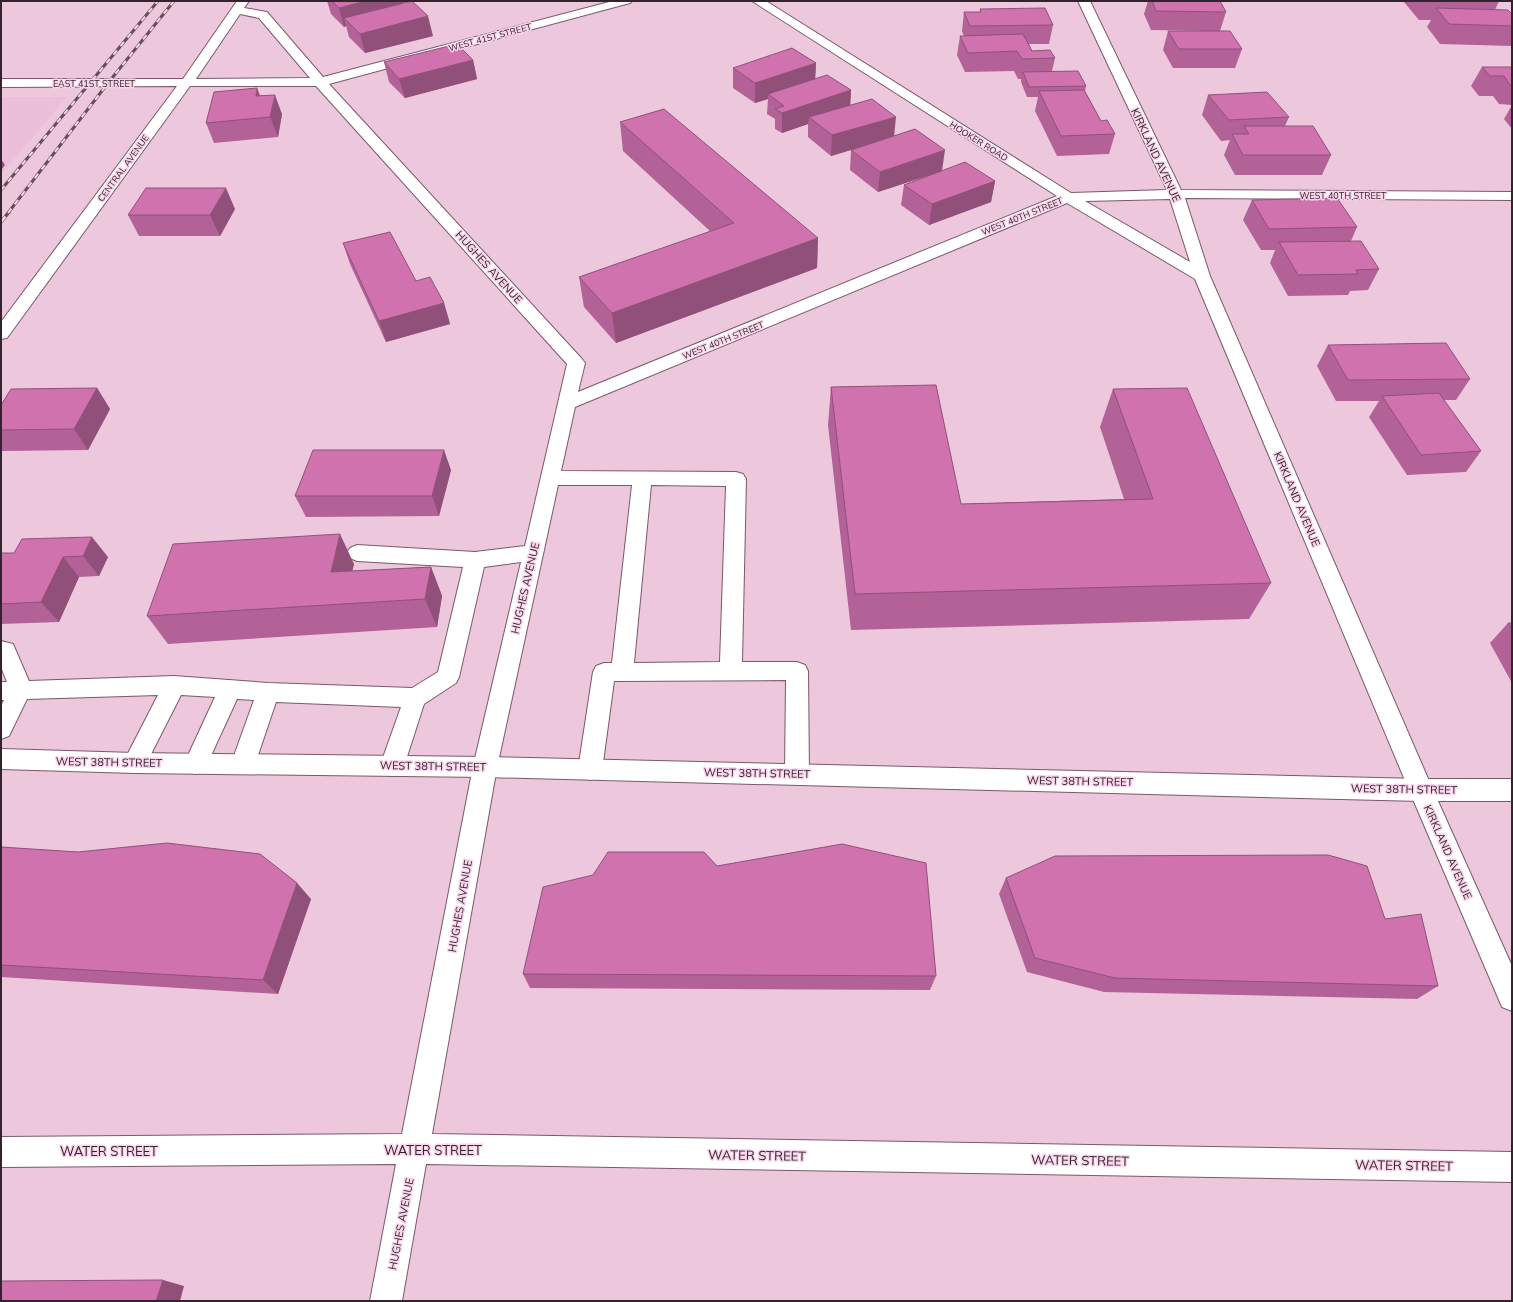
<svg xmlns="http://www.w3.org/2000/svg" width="1513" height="1302" font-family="Mulish,sans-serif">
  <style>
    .built { fill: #ebbed9 }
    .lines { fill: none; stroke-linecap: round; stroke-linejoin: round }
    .minor-casing { stroke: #79596c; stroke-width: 2 }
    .major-casing { stroke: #79596c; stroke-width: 2 }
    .minor { fill: #fff; fill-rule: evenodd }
    .major { fill: #fff; fill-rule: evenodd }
    .rail-far1-casing { stroke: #64505b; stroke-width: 3 }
    .rail-casing { stroke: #64505b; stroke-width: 3.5 }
    .rail-far1 { stroke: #fad4eb; stroke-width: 2; stroke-dasharray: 5.5; stroke-linecap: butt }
    .rail { stroke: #fad4eb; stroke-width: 2.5; stroke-dasharray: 7; stroke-linecap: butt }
    .wall { fill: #b26296 }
    .shaded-wall { fill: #91507a }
    .building { fill: #cf72ae; stroke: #91507a }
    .labels { text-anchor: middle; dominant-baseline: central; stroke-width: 3; stroke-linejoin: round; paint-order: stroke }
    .far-street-label { font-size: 9px; fill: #32242c; stroke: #fad4eb }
    .street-label { font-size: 11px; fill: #32242c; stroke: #fad4eb }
    .near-street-label { font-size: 13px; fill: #32242c; stroke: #fad4eb }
  </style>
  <rect width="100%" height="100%" fill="#edc8dd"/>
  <!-- built -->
  <path class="built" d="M1,97h66l-66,77z"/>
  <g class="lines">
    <defs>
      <path id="minor" d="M237,1h12l-5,7 23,4 56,65 290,-76h19l-2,2 -301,81 253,275 3,4 -7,29 479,-196 -305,-195h14l305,192 96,-3 -89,-189h12l91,189 331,2v8l-327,-2 25,78 223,514 79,176v45l-10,-4 -93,-217 -214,-511 -128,-76 -492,204 -14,64 175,1 7,2 3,5 -4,183h55l8,3 3,6 1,103 -4,7 -8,3 -8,-3 -4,-7 1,-94 -172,1 -12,89 -4,7 -8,3 -8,-3 -4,-7 15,-98 3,-6 8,-3h8l20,-178h-74l-61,282 -65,367 1080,18v30l-1086,-18 -24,137h-32l26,-137 -395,3v-30l401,-3 71,-367 48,-205 -37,5 -25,110 -3,6 -32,21 -20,62 -4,7 -8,3 -8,-3 -4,-7 21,-59 -125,-5 -21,62 -4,7 -8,3 -8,-3 -4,-7 23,-64 -17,-1 -33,72 -8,3 -8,-3 -4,-7 31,-67 -34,-2 -38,75 -8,3 -8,-3 -4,-7 35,-68 -131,4 -18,37 -8,3v-33l3,-6h-3v-18h6l-6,-15v-26l12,3 16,37 145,-5 94,7 144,5 26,-16 25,-105 -106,-6 -7,-3 -3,-5 3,-5 7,-3 118,7 50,-6 42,-182 -251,-278h-126l-183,252 -6,1v-17l176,-236 -176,1v-8h182zM240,14l19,4 51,60 -114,1zM1170,199l20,63 -105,-61zM651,485l75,1 -6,176 -86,1z"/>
      <path id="major" d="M1,749l134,4 350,4 936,22h91v22h-91l-936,-24 -350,-4 -134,-4z"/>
    </defs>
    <!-- minor casing -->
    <use href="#minor" class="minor-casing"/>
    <!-- major casing -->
    <use href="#major" class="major-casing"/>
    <!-- minor -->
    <use href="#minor" class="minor"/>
    <!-- major -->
    <use href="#major" class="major"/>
    <defs>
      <g id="rail-far1">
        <path d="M1,190l157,-189"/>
        <path d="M8,213l100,-130 66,-82"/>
      </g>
      <path id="rail" d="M1,222l8,-10"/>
    </defs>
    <!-- rail-far1 casing -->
    <use href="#rail-far1" class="rail-far1-casing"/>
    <!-- rail casing -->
    <use href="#rail" class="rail-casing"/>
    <!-- rail-far1 -->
    <use href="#rail-far1" class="rail-far1"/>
    <!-- rail -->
    <use href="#rail" class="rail"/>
  </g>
  <!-- wall -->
  <g class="wall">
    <path d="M327,1h76l1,2 29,33 -68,17 -16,-16 -3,-11 -2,1 -13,-13z"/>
    <path d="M1148,1h72l6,11 -6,19 22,18 -7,19h-62l-10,-18 5,-19h42l-59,-1 -7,-16z"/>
    <path d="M1405,1h94l-4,9 17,4v32l-72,-2 -13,-17 4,-7h-12l-15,-18z"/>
    <path d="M980,9l73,16 -4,19h-20l3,7 23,7 -3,13 34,15 -1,5 16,30 14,13 -6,20 -52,2 -22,-45 3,-14h-11l-6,-15v-3h-3l-4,-8 -49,1 -8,-17 3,-19h4l-2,-5 2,-19h16z"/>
    <path d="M473,60l4,19 -72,19 -16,-16 -5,-20z"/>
    <path d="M816,63l-1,16 36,11 -1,15 92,65 53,11 -4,21 -62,23 -28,-20 3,-20 35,-13 -61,20 -28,-22 1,-20 13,-4 -33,10 -23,-19v-13l-26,9 -7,-4v-10l-8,-5 1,-15 -13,4 -22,-15v-20z"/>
    <path d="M1482,67h30v62l-8,-10 8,-14 -13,-1 -6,-8h-14l-8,-10z"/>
    <path d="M1208,95l81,22 -4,9 46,29 -9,20h-87l-11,-20 6,-15 -9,1 -19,-26z"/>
    <path d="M260,96l22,18 -4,23 -64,6 -8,-20z"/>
    <path d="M620,122l198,116 -1,30 -201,75 -32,-36 -5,-30 132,-45 -88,-81z"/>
    <path d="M1252,200l105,27 -6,14 28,28 -11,21 -18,1 -2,4 -60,1 -18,-33 5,-13h-14l-18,-30z"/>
    <path d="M235,209l-15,27h-81l-11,-21z"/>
    <path d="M343,243l73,38 28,22 6,21 -64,18 -36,-78z"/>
    <path d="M1328,345l142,34 -14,21h-12l37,51 -15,21 -59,3 -38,-58 10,-16h-43l-19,-35z"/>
    <path d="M831,387l130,117 163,-5 -24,-72 13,-38 158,194 -22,36 -398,11 -23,-205z"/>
    <path d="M97,388l13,21 -22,41 -87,1v-46z"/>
    <path d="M451,470l-12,46 -133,1 -11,-21z"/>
    <path d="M1,553h13l94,4 -9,19 -20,1 -20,45 -58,2z"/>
    <path d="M354,564l-2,7 79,-4 11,29 -5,31 -269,17 -21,-28z"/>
    <path d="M1508,623h4v60l-22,-40z"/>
    <path d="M1,847l310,52 -33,95 -277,-17z"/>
    <path d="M717,866l219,110 -6,14 -400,-2 -7,-14z"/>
    <path d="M1006,878l379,41 53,67 -21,13 -313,-7 -77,-20 -28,-78z"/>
  </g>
  <!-- shaded-wall -->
  <g class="shaded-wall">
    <path d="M366,1h37l3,10 -62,7 2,8 -2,1 -5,-19z"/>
    <path d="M428,16l5,20 -68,17 -5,-19z"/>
    <path d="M473,60l4,19 -72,19 -6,-19z"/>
    <path d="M816,63l-1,19 -47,12v5l-13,4v-20z"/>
    <path d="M257,88l8,20 -9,-12z"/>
    <path d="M851,90l-1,20 -41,7 -1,7 -26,9v-20z"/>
    <path d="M275,95l7,19 -4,23 -8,-20z"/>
    <path d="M896,117l-2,20 -63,19 1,-21z"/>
    <path d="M945,150l-3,21 -64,21 2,-20z"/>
    <path d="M1,159l4,6 -4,5z"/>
    <path d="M995,181l-4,21 -62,23 3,-21z"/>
    <path d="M226,188l9,21 -15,27 -10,-21z"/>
    <path d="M818,238l-1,30 -201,75 -4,-30z"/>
    <path d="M444,303l6,21 -64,18 -7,-21z"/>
    <path d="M97,388l13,21 -22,41 -14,-21z"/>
    <path d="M444,450l7,20 -12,46 -7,-20z"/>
    <path d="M340,534l14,30 -9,37 -14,-29z"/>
    <path d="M92,537l16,20 -9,19 -16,-20z"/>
    <path d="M63,557l16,20 -20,45 -18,-20z"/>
    <path d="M431,567l11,29 -5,31 -12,-28z"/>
    <path d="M297,883l14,16 -33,95 -15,-14z"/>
    <path d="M163,1280l21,6 -4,15h-24z"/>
  </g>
  <!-- building -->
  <g class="building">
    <path d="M332,1h34l-27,7z"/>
    <path d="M412,1l16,15 -68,18 -16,-16z"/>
    <path d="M1152,1h68l6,11 -70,-1z"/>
    <path d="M1045,8l8,17 -83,1 -6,-14h17l-1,-3z"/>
    <path d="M1436,8l72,2 4,4v12l-63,-2z"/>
    <path d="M1168,31h62l12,18h-63z"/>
    <path d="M1023,34l9,17 18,-1 5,8 -33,1 -5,-8 -49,2 -8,-17z"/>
    <path d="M457,44l16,16 -74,19 -15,-17z"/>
    <path d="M792,48l24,15 -61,20 -22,-15z"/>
    <path d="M1482,67h30v18h-2l-6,-9h-14z"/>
    <path d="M1078,71l8,15 -57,1 -6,-15z"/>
    <path d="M827,75l24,15 -69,23 -7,-4 9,-3 -16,-12z"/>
    <path d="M257,88l-1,8 19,-1 -5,22 -64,6 8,-31z"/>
    <path d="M1084,90l17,31 6,-1 8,14 -54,2 -22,-45z"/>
    <path d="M1267,92l22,25 -60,3 -21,-25z"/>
    <path d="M872,99l24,18 -64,18 -23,-18z"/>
    <path d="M664,109l154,129 -206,75 -33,-36 155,-54 -114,-101z"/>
    <path d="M1244,126h69l18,29h-88l-11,-21h17z"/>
    <path d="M915,129l30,21 -65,22 -29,-22z"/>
    <path d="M965,162l30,19 -63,23 -28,-19z"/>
    <path d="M146,188h80l-16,27h-82z"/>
    <path d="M1337,198l20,29 -88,2 -17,-29z"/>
    <path d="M390,232l26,49 14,-4 14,26 -65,18 -36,-78z"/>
    <path d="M1361,241l18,28 -23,1 2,4 -60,1 -19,-33z"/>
    <path d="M1446,343l24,36 -122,1 -20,-35z"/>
    <path d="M936,385l25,119 192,-5 -40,-110 74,-1 84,195 -416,11 -24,-207z"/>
    <path d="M97,388l-23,41 -73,1v-25l10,-16z"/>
    <path d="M1439,393l42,58 -60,4 -39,-59z"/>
    <path d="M313,450h131l-12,46h-137z"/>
    <path d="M340,534l-9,38 100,-5 -6,32 -278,17 26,-72z"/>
    <path d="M92,537l-9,19 -20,1 -22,45 -40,2v-51h13l8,-14z"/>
    <path d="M1508,623h4v6z"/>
    <path d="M167,843l93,11 37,29 -34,97 -262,-15v-118l77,5z"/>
    <path d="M842,844l84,19 10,113 -413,-2 20,-87 50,-12 15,-23h96l13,14z"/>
    <path d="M1328,855l39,11 18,53 36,-5 17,72 -323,-8 -80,-20 -29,-80 49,-22z"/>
    <path d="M163,1280l-7,21h-155v-20z"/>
  </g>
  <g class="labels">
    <!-- far-street labels -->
    <g class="far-street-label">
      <text transform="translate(490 37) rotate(-15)">WEST 41ST STREET</text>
      <text x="94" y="83">EAST 41ST STREET</text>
      <text transform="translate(979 141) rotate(32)">HOOKER ROAD</text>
      <text transform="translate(123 168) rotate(-54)">CENTRAL AVENUE</text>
      <text x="1343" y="195">WEST 40TH STREET</text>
      <text transform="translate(1022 216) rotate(-22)">WEST 40TH STREET</text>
      <text transform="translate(723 340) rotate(-22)">WEST 40TH STREET</text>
    </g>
    <!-- street labels -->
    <g class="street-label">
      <text transform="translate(1156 155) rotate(65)">KIRKLAND AVENUE</text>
      <text transform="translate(489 267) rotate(48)">HUGHES AVENUE</text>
      <text transform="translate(1297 499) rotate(67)">KIRKLAND AVENUE</text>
      <text transform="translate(525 588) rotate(-77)">HUGHES AVENUE</text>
      <text transform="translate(109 762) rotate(1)">WEST 38TH STREET</text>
      <text transform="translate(433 766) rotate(1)">WEST 38TH STREET</text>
      <text transform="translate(757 773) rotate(1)">WEST 38TH STREET</text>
      <text transform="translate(1080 781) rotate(1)">WEST 38TH STREET</text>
      <text transform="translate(1404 789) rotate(1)">WEST 38TH STREET</text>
      <text transform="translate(1448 852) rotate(66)">KIRKLAND AVENUE</text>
      <text transform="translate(460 906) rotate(-80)">HUGHES AVENUE</text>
      <text transform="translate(401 1224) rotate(-79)">HUGHES AVENUE</text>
    </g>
    <!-- near-street labels -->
    <g class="near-street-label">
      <text x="433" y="1150">WATER STREET</text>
      <text x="109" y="1151">WATER STREET</text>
      <text transform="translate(757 1155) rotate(1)">WATER STREET</text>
      <text transform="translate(1080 1160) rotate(1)">WATER STREET</text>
      <text transform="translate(1404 1165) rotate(1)">WATER STREET</text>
    </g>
  </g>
  <!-- border -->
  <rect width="1513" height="1302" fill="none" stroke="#32242c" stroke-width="4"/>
</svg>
